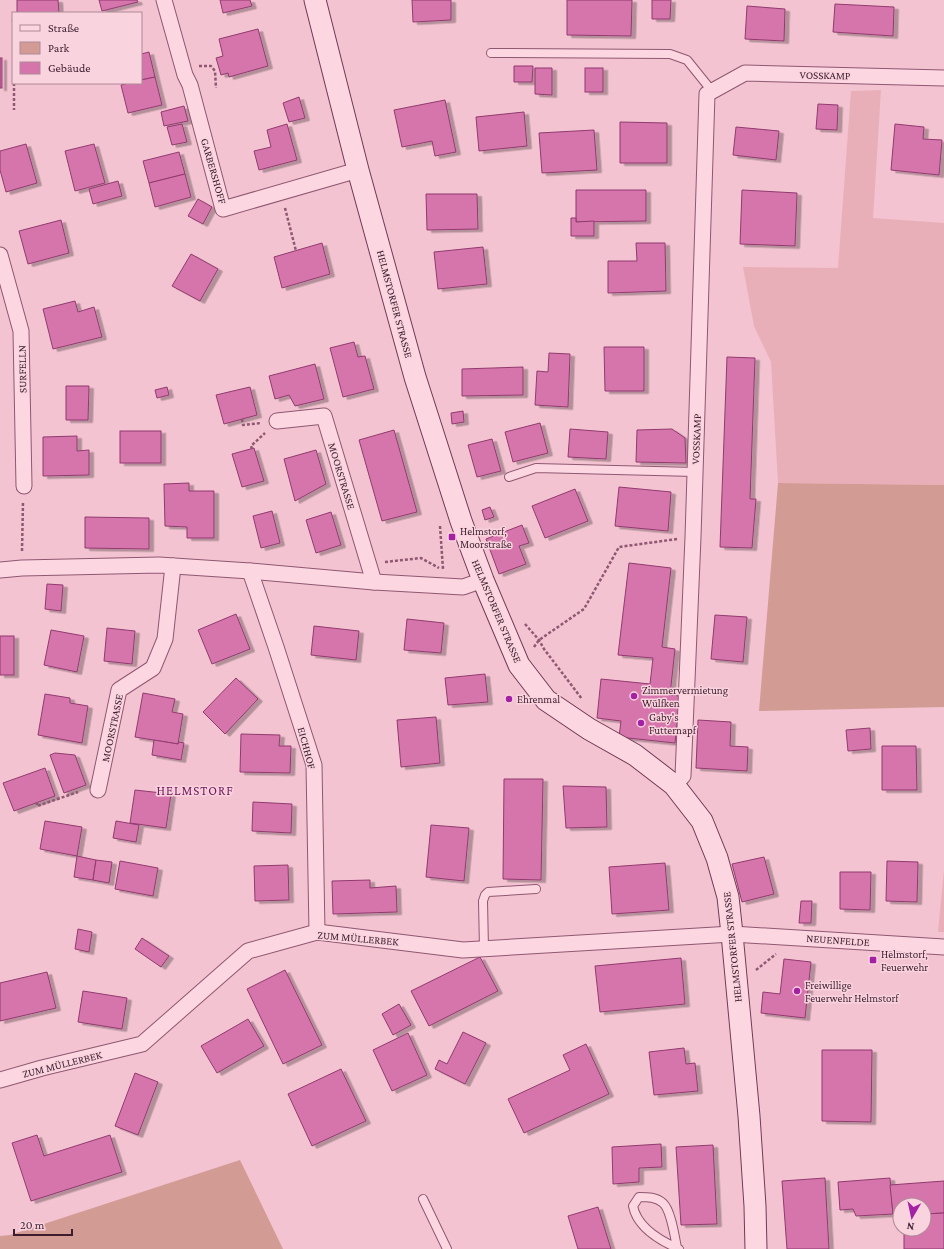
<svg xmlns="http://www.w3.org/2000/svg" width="944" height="1249" font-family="'Crimson Pro',serif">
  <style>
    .farmland { fill: #e9afb8 }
    .green { fill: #d29c95 }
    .building { fill: #d575ac; stroke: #913a6e; filter: url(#shadow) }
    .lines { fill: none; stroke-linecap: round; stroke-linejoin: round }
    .service-casing { stroke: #8f5771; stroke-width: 10 }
    .minor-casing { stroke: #8f5771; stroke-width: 17 }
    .secondary-casing { stroke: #713a55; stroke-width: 23 }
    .path { stroke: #8f5771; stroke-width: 2.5; stroke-dasharray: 3 2; stroke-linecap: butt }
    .service { stroke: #fcd7e2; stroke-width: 8 }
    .minor { stroke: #fcd7e2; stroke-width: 15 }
    .secondary { stroke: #fcd7e2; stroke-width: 21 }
    .poi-dot { fill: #a421a5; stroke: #f9d3de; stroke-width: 1.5 }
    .labels { text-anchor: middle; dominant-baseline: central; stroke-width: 3; stroke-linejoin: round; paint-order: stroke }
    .street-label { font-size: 11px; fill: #3d1d2e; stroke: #f9d3de }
    .poi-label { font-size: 11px; fill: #3d1d2e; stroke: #f9d3de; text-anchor: start }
    .quarter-label { font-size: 13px; letter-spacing: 1px; fill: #6f185c; stroke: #f9d3de }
  </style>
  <defs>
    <filter id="shadow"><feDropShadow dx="4.5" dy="2.5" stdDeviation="0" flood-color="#0004"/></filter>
  </defs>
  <rect width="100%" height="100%" fill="#f3c3d1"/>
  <!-- farmland -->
  <g class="farmland">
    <path d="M881,90l-8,128 71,5v262l-166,-2 -7,-121 -17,-36 -11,-59 95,1 13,-177z"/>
    <path d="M944,870v62h-6z"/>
  </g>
  <!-- green -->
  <g class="green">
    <path d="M778,483l166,2v222l-185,4z"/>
    <path d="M240,1160l43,89h-283v-13l10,-1z"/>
  </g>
  <!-- building -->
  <g class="building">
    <path d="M17,0h41l1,13h-42z"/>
    <path d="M99,0h38l1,2 -36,9z"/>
    <path d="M220,0h30l2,6 -29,7z"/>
    <path d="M412,0h39v20l-38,2z"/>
    <path d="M567,0h65l-1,36 -64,-1z"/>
    <path d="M652,0h19l-1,19h-18z"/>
    <path d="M835,4l59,3 -1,29 -60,-4z"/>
    <path d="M747,6l38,3 -1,32 -39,-2z"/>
    <path d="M258,29l10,37 -39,11 -1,-4 -7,2 -5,-17 7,-2 -4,-17z"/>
    <path d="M149,52l6,25 -14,3v-26z"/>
    <rect x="0" y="58" width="2" height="30"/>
    <path d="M514,66h19l-1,16h-18z"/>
    <path d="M535,68h17v27l-17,-1z"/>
    <rect x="585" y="68" width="18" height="24"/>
    <path d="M155,77l7,28 -34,8 -7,-28 8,-2h12v-3z"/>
    <path d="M299,97l6,21 -16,4 -6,-19z"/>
    <path d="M445,100l11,52 -21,4 -3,-15 -30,6 -8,-37z"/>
    <path d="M818,104l20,1 -1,25 -21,-1z"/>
    <path d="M184,106l4,15 -24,5 -3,-14z"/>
    <path d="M524,112l3,34 -48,5 -3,-34z"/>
    <path d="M620,122l47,1v40h-47z"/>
    <path d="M182,124l5,18 -15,3 -5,-18z"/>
    <path d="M287,124l10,36 -38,10 -5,-19 17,-4 -4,-17z"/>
    <path d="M895,124l29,3 -1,12 19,1 -3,35 -48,-5z"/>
    <path d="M736,127l43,4 -3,29 -43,-5z"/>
    <path d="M594,130l3,40 -55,3 -3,-40z"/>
    <path d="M26,144l11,39 -31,9 -6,-22v-19z"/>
    <path d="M94,144l11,39 -30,8 -10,-40z"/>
    <path d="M179,152l6,22 -36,9 -6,-22z"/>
    <path d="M185,174l6,23 -36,10 -6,-24z"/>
    <path d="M118,181l4,15 -29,8 -4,-15z"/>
    <path d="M576,190h70v31l-70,1z"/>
    <path d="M742,190l55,3 -2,53 -55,-2z"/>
    <path d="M426,194h51l1,35 -51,1z"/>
    <path d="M198,199l14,8 -9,17 -15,-8z"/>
    <path d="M571,218h5v4l18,-1v15h-23z"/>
    <path d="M61,220l8,33 -41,11 -9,-33z"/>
    <path d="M322,243l8,31 -48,14 -8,-31z"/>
    <path d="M636,243h29l1,48 -58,2v-32h29z"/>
    <path d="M483,247l4,37 -49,5 -4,-37z"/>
    <path d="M191,254l27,15 -18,32 -28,-15z"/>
    <path d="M75,301l3,11 16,-5 8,30 -49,12 -10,-40z"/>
    <path d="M354,342l4,15 7,-1 9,33 -31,8 -13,-49z"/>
    <path d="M604,347h40v44h-39z"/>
    <path d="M549,353l21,1 -2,53 -33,-2 2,-34 11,1z"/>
    <path d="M727,357l28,1 -5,141h6l-4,49 -32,-1z"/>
    <path d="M315,364l9,35 -29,7 -6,-11 -14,4 -6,-23z"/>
    <path d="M523,367v28l-61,1v-27z"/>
    <path d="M66,386h23l-1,34h-22z"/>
    <path d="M167,387l2,8 -12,3 -2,-8z"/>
    <path d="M250,387l7,28 -33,9 -8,-29z"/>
    <path d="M463,411l1,11 -12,2 -1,-11z"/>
    <path d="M540,423l8,30 -35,9 -8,-30z"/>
    <path d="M570,429l38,3 -2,27 -38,-2z"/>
    <path d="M672,429l13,9 1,25 -50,-1 1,-32z"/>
    <path d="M394,430l23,82 -35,9 -23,-81z"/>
    <rect x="120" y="431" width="41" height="32"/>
    <path d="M77,436v15l12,-1v25l-46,1v-39z"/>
    <path d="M492,439l9,32 -24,6 -9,-32z"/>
    <path d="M254,448l10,33 -22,6 -10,-33z"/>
    <path d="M316,450l10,34 -31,17 -11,-42z"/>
    <path d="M189,483v8h25v47h-27v-11l-22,-1 -1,-42z"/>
    <path d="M619,487l52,5 -3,39 -53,-5z"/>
    <path d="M575,489l13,32 -43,17 -13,-32z"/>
    <path d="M490,507l4,10 -9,3 -3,-10z"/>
    <path d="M272,511l8,32 -19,5 -8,-32z"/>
    <path d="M331,512l10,33 -25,8 -10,-33z"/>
    <path d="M85,517l64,1v31l-64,-1z"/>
    <path d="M522,525l7,18 -10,3 7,18 -27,10 -13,-35z"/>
    <path d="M629,563l42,5 -9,79 13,2 -5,46 10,1 -5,47 -56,-6 2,-16 -24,-3 4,-39 49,5 3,-26 -35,-3z"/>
    <path d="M47,584l16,1 -2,26 -16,-2z"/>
    <path d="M236,614l14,35 -38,15 -14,-34z"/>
    <path d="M715,615l32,2 -4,45 -32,-3z"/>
    <path d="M407,619l37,4 -3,30 -37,-3z"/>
    <path d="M314,626l45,5 -3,29 -45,-5z"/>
    <path d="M107,628l28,3 -3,33 -28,-3z"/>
    <path d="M51,630l33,6 -7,36 -33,-7z"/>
    <rect x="0" y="636" width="14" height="39"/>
    <path d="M485,674l3,28 -40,3 -3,-27z"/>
    <path d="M236,678l22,21 -33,35 -22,-22z"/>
    <path d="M143,693l32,6 -3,13 11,2 -5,30 -43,-7z"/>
    <path d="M45,694l25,4v5l18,3 -6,37 -44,-8z"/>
    <path d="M436,717l4,46 -39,4 -4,-47z"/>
    <path d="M698,720l33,2 -1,24 18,1 -1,24 -51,-3z"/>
    <path d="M870,728l1,21 -23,2 -2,-21z"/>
    <path d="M241,734l39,1 -1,11h12l-1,27 -50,-1z"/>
    <path d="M154,740l24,4 1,-2 5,1 -3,17 -29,-5z"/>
    <path d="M882,746h34l1,44h-35z"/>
    <path d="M55,753l20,2 11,30 -22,8 -14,-38z"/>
    <path d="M45,768l10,28 -41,15 -11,-28z"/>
    <path d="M504,779h39l-2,101 -38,-1z"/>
    <path d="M563,786l43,1 1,40 -41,1z"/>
    <path d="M135,790l36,4 -5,34 -36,-5z"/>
    <path d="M253,802l39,2 -1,29 -39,-2z"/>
    <path d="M45,821l37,6 -5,29 -37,-7z"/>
    <path d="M116,821l23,4 -3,17 -23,-4z"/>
    <path d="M431,825l38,3 -5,53 -38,-4z"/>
    <path d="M77,856l19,4 -3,20 -19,-3z"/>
    <path d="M764,857l10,37 -32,8 -10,-38z"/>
    <path d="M96,860l16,2 -3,21 -16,-3z"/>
    <path d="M120,861l38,7 -5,28 -38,-7z"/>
    <path d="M887,861l31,1 -1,40 -31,-1z"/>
    <path d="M665,863l4,47 -57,4 -3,-47z"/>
    <path d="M288,865l1,35 -34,1 -1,-35z"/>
    <path d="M840,872h31l-1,38 -30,-1z"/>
    <path d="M370,880v8l26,-2 1,26 -64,2 -1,-33z"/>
    <path d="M801,901h11l-1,22h-12z"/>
    <path d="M78,929l14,3 -3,20 -14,-3z"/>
    <path d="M142,938l27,18 -8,11 -26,-18z"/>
    <path d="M480,957l18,34 -69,35 -18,-35z"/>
    <path d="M681,958l4,46 -85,8 -5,-46z"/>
    <path d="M784,959l27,3 -6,56 -44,-5 2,-21 17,2z"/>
    <path d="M285,970l37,75 -39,19 -36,-75z"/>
    <path d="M47,972l9,36 -56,13v-38z"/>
    <path d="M83,991l44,7 -5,31 -44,-7z"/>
    <path d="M399,1004l12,21 -18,10 -11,-21z"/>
    <path d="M248,1019l16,27 -47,27 -16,-27z"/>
    <path d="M463,1032l23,11 -21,41 -30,-15 4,-9 8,4z"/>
    <path d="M408,1033l19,42 -35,16 -19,-41z"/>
    <path d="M586,1044l23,50 -85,39 -16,-34 62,-29 -7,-15z"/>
    <path d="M684,1048l2,16 9,-1 3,28 -44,4 -5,-43z"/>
    <path d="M822,1050h50l-1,72 -49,-1z"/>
    <path d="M341,1069l25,52 -54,25 -24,-52z"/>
    <path d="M135,1073l23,9 -20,53 -23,-9z"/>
    <path d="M37,1135l7,21 66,-21 12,37 -91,29 -19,-58z"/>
    <path d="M661,1144l1,23 -23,1v14l-26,2 -1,-37z"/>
    <path d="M713,1145l4,79 -36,1 -5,-78z"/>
    <path d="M825,1178l4,71h-42l-5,-68z"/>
    <path d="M890,1178l3,36 -37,2 -3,-7 -13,1 -2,-28z"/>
    <path d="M944,1181v32l-20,1v-9h-24v9h-7l-3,-29z"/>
    <path d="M598,1207l13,42h-33l-10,-33z"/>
    <path d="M944,1213v36h-40v-20h20v-15z"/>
  </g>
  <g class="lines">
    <defs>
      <g id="service">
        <path d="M491,53l179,1 17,6 25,31"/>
        <path d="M509,477l27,-9 159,4"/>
        <path d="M484,949l-1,-48 2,-6 3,-3 48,-3"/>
        <path d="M423,1199l24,50"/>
        <path d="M677,1248c-2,-10 -6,-38 -14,-45 -7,-6 -15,-6 -24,-6l-6,9c4,21 26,34 44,42l2,1"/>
      </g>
      <g id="minor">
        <path d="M164,0l21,75 5,10 33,124 135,-39"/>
        <path d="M0,255l21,76 3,155"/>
        <path d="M277,421l47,-5 50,166"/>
        <path d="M0,570l22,-2 137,-3 91,6 124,11 89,5 20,-7"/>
        <path d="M250,571l26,76 38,118 3,167"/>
        <path d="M674,785l9,-9 10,-239 14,-443 38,-21 199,5"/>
        <path d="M98,790l21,-100 34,-22 12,-29 8,-73"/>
        <path d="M0,1080l42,-12 100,-24 106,-93 69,-19 146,18 269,-16 212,13"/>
      </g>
      <path id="secondary" d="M315,0l43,170 57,207 46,144 22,59 36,85 27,35 43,29 46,26 39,30 28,36 15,37 11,39 4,37 17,182 6,90 1,43"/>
    </defs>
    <!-- service casing -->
    <use href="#service" class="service-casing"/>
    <!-- minor casing -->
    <use href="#minor" class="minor-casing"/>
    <!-- secondary casing -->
    <use href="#secondary" class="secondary-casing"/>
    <!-- path -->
    <g class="path">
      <path d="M13,19v4"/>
      <path d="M199,66h12l4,5 1,17"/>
      <path d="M14,83v27"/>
      <path d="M285,208l11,43"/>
      <path d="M242,419l1,6 18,-2"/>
      <path d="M252,449l-1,-3 14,-13"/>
      <path d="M440,526l3,43"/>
      <path d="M22,551l1,-49"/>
      <path d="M385,562l36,-4 18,10"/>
      <path d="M525,624l14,16 5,9 38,50"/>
      <path d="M534,647l5,-7 45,-31 35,-62 58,-8"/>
      <path d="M37,802v4l41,-14"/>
      <path d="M756,970l20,-16"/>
    </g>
    <!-- service -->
    <use href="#service" class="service"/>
    <!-- minor -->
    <use href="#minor" class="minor"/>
    <!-- secondary -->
    <use href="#secondary" class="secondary"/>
  </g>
  <!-- markers -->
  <g class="poi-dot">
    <rect x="448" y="533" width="8" height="8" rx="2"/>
    <circle cx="634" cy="696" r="4"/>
    <circle cx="509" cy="699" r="4"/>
    <circle cx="641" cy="723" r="4"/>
    <rect x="869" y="956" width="8" height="8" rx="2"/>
    <circle cx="797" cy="991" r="4"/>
  </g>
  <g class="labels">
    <!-- street labels -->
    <g class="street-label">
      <text transform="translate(825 75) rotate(1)">VOSSKAMP</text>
      <text transform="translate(214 171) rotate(74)">GARBERSHOFF</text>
      <text transform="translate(395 304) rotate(75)">HELMSTORFER STRASSE</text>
      <text transform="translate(22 369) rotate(-91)">SURFELLN</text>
      <text transform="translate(696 439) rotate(-88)">VOSSKAMP</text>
      <text transform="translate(342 476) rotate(73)">MOORSTRASSE</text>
      <text transform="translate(497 611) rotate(67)">HELMSTORFER STRASSE</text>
      <text transform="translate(112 728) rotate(-78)">MOORSTRASSE</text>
      <text transform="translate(307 748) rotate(75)">EICHHOF</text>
      <text transform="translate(358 938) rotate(5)">ZUM MÜLLERBEK</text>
      <text transform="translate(838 940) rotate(4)">NEUENFELDE</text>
      <text transform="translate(732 947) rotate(-96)">HELMSTORFER STRASSE</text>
      <text transform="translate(62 1064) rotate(-14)">ZUM MÜLLERBEK</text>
    </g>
    <!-- poi labels -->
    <g class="poi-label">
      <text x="460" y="531">Helmstorf,<tspan x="460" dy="13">Moorstraße</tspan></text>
      <text x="642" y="690">Zimmervermietung<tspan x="642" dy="13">Wülfken</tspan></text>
      <text x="517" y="699">Ehrenmal</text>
      <text x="649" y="717">Gaby's<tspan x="649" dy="13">Futternapf</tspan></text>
      <text x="881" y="954">Helmstorf,<tspan x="881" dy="13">Feuerwehr</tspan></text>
      <text x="805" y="985">Freiwillige<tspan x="805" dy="13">Feuerwehr Helmstorf</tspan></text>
    </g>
    <!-- quarter labels -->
    <g class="quarter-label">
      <text x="195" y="790">HELMSTORF</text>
    </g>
  </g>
  <!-- legend -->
  <rect x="12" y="12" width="130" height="72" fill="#f9d3de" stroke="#ae8a98"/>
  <rect x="20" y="25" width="20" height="6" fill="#fcd7e2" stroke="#ae8a98"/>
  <text x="48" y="32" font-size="12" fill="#3d1d2e">Straße</text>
  <rect x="20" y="42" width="20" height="12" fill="#d29c95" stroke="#ae8a98"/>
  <text x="48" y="52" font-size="12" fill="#3d1d2e">Park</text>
  <rect x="20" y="62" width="20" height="12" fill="#d575ac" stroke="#ae8a98"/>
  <text x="48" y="72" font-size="12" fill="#3d1d2e">Gebäude</text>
  <!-- north arrow -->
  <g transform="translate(912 1217) rotate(189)"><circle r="19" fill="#f9d3de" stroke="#ae8a98"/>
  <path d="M0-3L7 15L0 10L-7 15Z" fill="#a421a5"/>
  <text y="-6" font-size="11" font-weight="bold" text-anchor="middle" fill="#3d1d2e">N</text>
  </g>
  <!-- scale -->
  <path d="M14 1229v6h58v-6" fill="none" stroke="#3d1d2e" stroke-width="2"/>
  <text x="20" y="1229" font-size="12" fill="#3d1d2e" stroke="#f9d3de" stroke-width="3" paint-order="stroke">20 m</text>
</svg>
